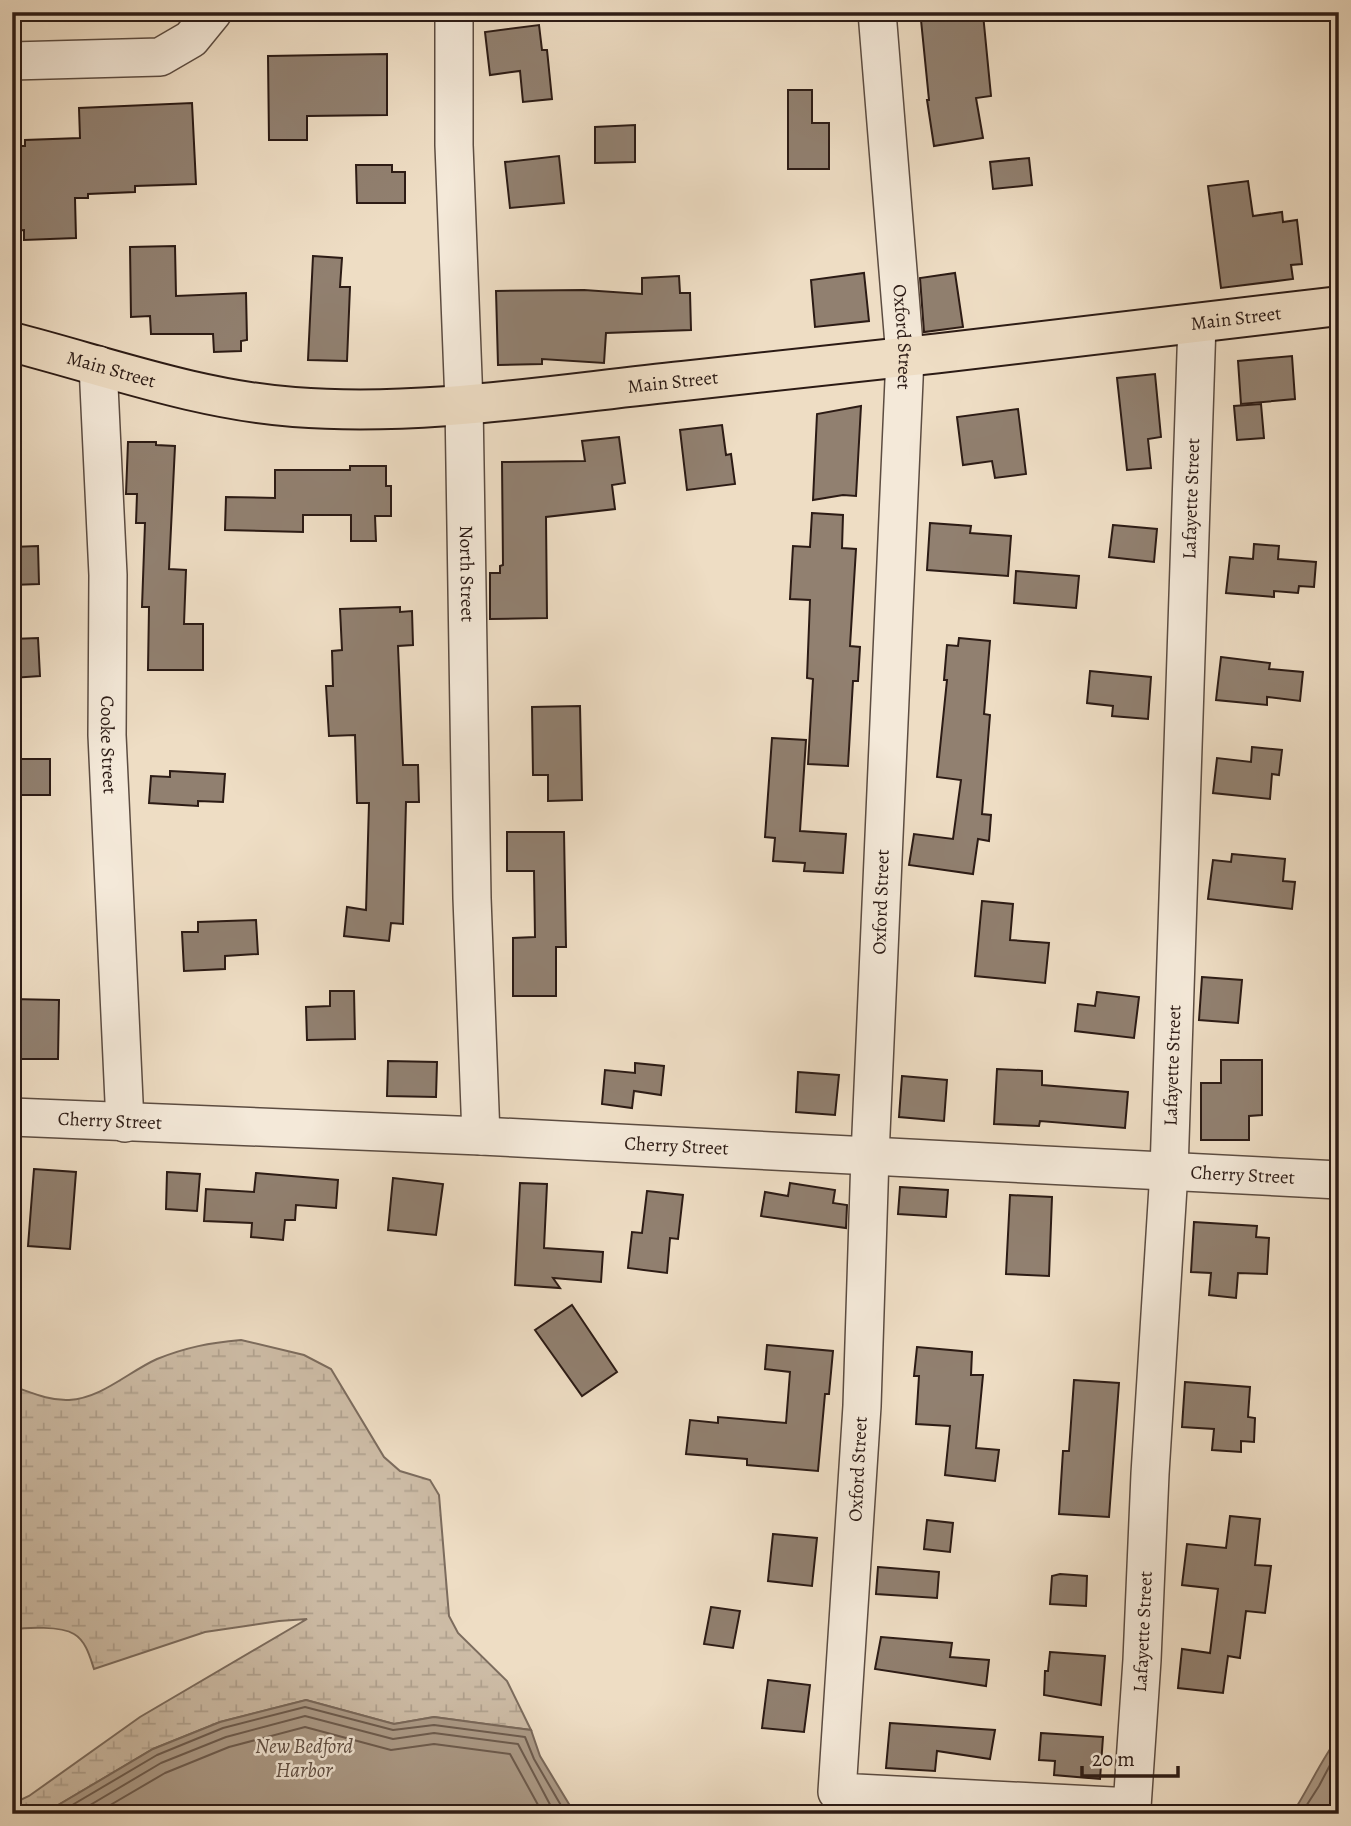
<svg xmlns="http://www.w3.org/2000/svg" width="1351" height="1826" font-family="Alegreya,serif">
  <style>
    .wetland { fill: url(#wetland-marsh); stroke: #7c6c5e; stroke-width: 2 }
    .water { fill: #ac9b88; stroke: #79685a; stroke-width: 2 }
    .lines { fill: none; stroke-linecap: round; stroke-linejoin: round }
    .shore { stroke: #6c5b4e; stroke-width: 2 }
    .building { fill: #918070; stroke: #2c1b15; stroke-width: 2 }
    .minor-casing { stroke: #5c4c41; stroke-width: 40 }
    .major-casing { stroke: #2c1b15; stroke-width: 42 }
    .minor { stroke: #f4e9d9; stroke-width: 37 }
    .major { stroke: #eeddc4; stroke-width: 38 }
    .labels { text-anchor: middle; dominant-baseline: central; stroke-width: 5; stroke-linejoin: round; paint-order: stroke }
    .street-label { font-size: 19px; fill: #2c1b15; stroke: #f4e9d9 }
    .water-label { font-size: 21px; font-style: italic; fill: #5f4e43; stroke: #f4e9d9 }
  </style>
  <defs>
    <pattern id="wetland-marsh" width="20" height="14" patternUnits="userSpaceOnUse" patternTransform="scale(1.75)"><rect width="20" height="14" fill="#cdbca6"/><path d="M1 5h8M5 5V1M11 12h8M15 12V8" fill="none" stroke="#b0a18e"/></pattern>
  </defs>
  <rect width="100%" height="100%" fill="#eeddc4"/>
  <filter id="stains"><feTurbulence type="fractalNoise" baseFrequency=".00286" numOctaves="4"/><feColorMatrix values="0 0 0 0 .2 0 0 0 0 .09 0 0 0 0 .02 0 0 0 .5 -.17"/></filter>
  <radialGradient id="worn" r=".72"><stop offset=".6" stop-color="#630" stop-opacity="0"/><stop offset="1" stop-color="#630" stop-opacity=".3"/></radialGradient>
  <!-- wetland -->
  <path class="wetland" d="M241,1340l63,15 27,14 53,88 16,14 30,9 9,15 10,121 9,17 49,48 24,49 -97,-13 -40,7 -88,-24 -86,22 -67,27 -110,65h-31v-10l17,-8 111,-79 167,-98 -28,2 -74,11 -111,37c-4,-12 -8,-28 -20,-35 -13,-8 -47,-7 -62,-4v-244c18,6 37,15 57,14 33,-2 59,-28 88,-41 30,-12 52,-16 84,-19z"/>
  <!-- water -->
  <g class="water">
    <path d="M306,1700l88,24 40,-7 97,13 9,26 35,58h-532l110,-65 67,-27z"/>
    <path d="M1339,1736v78h-47c17,-26 29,-54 47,-78z"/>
  </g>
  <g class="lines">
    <!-- shore -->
    <g class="shore">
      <path d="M57,1814l100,-59 66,-27 82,-21 88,23 41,-5 91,12 9,22 32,55"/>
      <path d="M75,1814l86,-51 65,-26 79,-21 88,23 41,-6 84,11 37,70"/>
      <path d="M95,1814l70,-41 64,-26 76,-20 86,23 43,-6 76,10 33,60"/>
      <path d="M1301,1814l18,-28 20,-38"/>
    </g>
  </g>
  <!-- building -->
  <g class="building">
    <path d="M983,14l8,82 -15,2 7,40 -49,8 -7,-46h2l-8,-80z"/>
    <path d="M539,25l3,25h5l5,49 -29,3 -3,-31 -30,4 -5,-43z"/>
    <path d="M387,54v61l-80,1v24h-38l-1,-84z"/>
    <path d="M788,90h24v33h17v46h-41z"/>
    <path d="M192,103l4,81 -61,2v6l-47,2v4h-13l1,40 -52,2v-10l-12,1v-85h13v-6l55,-2 -1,-30z"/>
    <path d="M635,125v37l-40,1v-36z"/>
    <path d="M559,156l5,47 -54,5 -5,-46z"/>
    <path d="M1029,158l3,27 -39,4 -3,-27z"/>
    <path d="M356,165h36v7h13v31h-48z"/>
    <path d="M1248,181l5,35 29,-4 1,10 14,-2 5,44 -11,1 2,14 -72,9 -13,-102z"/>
    <path d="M175,246l1,50 70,-3 1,47 -6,1v10l-27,1 -1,-18h-62l-1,-18 -19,1 -1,-70z"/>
    <path d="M313,256l29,2 -2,29h10l-3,74 -39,-1z"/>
    <path d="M864,273l5,48 -54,6 -4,-47z"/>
    <path d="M955,273l8,54 -39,5 -4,-54z"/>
    <path d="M679,276l1,17h10l1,37 -85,3 -2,30 -62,-4v5l-44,1 -2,-74 88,-1 58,4v-16z"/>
    <path d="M1292,356l3,43 -54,5 -3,-43z"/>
    <path d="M1155,374l6,63 -13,2 3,29 -24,2 -10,-92z"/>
    <path d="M1261,404l3,34 -27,2 -3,-34z"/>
    <path d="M861,406l-5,90 -13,-1 -30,5 4,-86z"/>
    <path d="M1018,409l8,65 -31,4 -3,-17 -29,4 -6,-48z"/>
    <path d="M722,425l4,30 5,-1 4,30 -48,6 -7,-60z"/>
    <path d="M619,437l6,46 -13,2 3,24 -69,8 1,101 -57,1v-46h10v-7l3,-1 -1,-103 83,-1 -3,-20z"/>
    <path d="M128,442h28v3l19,1 -6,123 17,1 -2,54h19v46h-55l1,-63h-7l3,-84h-9l1,-29h-11z"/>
    <path d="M350,466h36v20h5v30h-16l1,25h-25v-26h-48v17l-78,-2 1,-33 49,1v-28h75z"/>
    <path d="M812,513l31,2 -1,33 14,1 -6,97 10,1 -2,34h-5l-5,85 -40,-2 5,-85 -6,-1 3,-78 -20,-1 3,-53 17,1z"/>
    <path d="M930,523l41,3 -1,7 41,3 -3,40 -81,-6z"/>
    <path d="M1113,525l44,4 -3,33 -45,-5z"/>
    <path d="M1254,544l25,2 -1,13 38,3 -2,25 -15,-1 -1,7 -24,-2v6l-48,-4 4,-36 23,2z"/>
    <path d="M38,546l1,38 -27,1v-38z"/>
    <path d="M1016,571l63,5 -3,32 -62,-5z"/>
    <path d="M400,607v5l12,-1 1,34 -15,1 5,119h15l1,37h-13l-3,122 -12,-1 -2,18 -45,-5 3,-29 19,3 3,-107h-12l-2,-68 -26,1 -3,-50h7l-1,-35 10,-1 -2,-41z"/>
    <path d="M38,638l2,38 -28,2v-39z"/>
    <path d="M959,638l31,3 -6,73 6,1 -8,99 9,1 -2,26 -11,-2 -5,35 -64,-9 5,-31 39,5 8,-59 -24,-3 10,-97h-3l3,-35 11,1z"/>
    <path d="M1221,657l49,6 -1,6 34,3 -3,29 -33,-4v8l-51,-5z"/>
    <path d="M1090,671l61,6 -3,42 -36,-3 1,-10 -26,-3z"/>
    <path d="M580,706l2,94 -34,1v-26h-15l-1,-68z"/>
    <path d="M772,738l34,2 -6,91 46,3 -3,39 -39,-2 1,-8 -32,-2 2,-23 -10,-1z"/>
    <path d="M1252,747l30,3 -3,25 -7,-1 -2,25 -57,-6 4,-35 34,4z"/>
    <rect x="12" y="759" width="38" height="36"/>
    <path d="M170,771l55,3 -2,28 -25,-1v5l-49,-3 2,-27 19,1z"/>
    <path d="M507,832h57l2,115h-10v49h-43v-58l22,-1 -1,-66h-27z"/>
    <path d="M1232,854l53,5 -2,22 12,1 -3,27 -84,-10 5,-39 18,2z"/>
    <path d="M982,901l31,3 -3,36 39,3 -4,40 -70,-7z"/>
    <path d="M256,920l2,34 -33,2v13l-41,2 -2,-39h16v-10z"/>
    <path d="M1202,977l40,3 -4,43 -39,-3z"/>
    <path d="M330,991h24l1,48 -48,1 -1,-33 24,-1z"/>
    <path d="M1097,992l42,5 -5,41 -59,-7 3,-27 17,2z"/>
    <path d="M12,999l47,1 -1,59h-45z"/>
    <path d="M1221,1060h41v55l-13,1v24h-48v-57h20z"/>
    <path d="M388,1061l49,1 -1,35 -49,-1z"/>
    <path d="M635,1063l29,3 -3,29 -27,-4 -2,17 -30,-4 3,-34 30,3z"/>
    <path d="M997,1069l45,2v14l86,7 -3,36 -85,-7 -1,5 -45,-2z"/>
    <path d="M798,1072l41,3 -4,40 -39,-3z"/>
    <path d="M902,1076l45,4 -3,41 -45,-4z"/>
    <path d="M34,1169l42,3 -6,77 -42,-3z"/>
    <path d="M167,1172l33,2 -3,37 -31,-2z"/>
    <path d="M256,1173l82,7 -2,28 -40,-3 -1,15h-10l-2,20 -32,-3 1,-14 -48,-2 2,-32 48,3z"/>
    <path d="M393,1178l50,6 -7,51 -48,-5z"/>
    <path d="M520,1183l27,1 -3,64 59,4 -2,30 -48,-4 7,10 -45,-3z"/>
    <path d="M790,1183l45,7 -2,13 14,2 -1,23 -85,-12 4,-24 23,4z"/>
    <path d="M900,1187l48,3 -2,27 -48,-3z"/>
    <path d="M647,1191l36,4 -5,44 -8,-1 -3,35 -39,-5 4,-36 10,1z"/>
    <path d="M1010,1195l42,2 -3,79 -43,-2z"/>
    <path d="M1194,1222l63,4 -1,11 13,1 -2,36 -29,-1 -2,25 -27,-3 2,-22 -20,-1z"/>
    <path d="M572,1305l45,67 -35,24 -47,-66z"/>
    <path d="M767,1345l66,6 -4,43h-4l-7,77 -71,-6v-6l-61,-5 4,-34 28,3v-6l68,6 4,-51 -25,-3z"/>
    <path d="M917,1347l55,5 -1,23h12l-7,73 23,2 -4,31 -50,-6 5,-49 -34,-2 3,-48h-5z"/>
    <path d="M1074,1380l45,3 -10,134 -50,-3 4,-63h6z"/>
    <path d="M1185,1382l65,5 -2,30 7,1 -1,24 -13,-1v11l-29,-2 2,-21 -32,-2z"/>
    <path d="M1230,1516l30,3 -5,46 16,1 -6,47 -19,-2 -6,47 -12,-2 -5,37 -45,-5 4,-39 28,4 8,-64 -36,-4 5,-41 39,4z"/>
    <path d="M927,1520l26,3 -3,29 -26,-3z"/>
    <path d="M773,1534l44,4 -5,48 -44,-5z"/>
    <path d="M878,1567l61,5 -2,26 -61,-4z"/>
    <path d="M1060,1574l27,2 -1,30 -36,-2 2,-28z"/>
    <path d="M711,1607l29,4 -7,37 -29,-4z"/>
    <path d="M881,1637l71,6 -2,14 39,3 -3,26 -111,-17z"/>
    <path d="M1050,1652l55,4 -4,49 -57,-10 1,-24h3z"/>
    <path d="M768,1680l42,5 -6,47 -42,-4z"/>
    <path d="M890,1723l105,7 -5,29 -53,-8 -2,20 -49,-3z"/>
    <path d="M1041,1733l62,4 -3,42 -46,-4 1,-14 -16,-1z"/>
  </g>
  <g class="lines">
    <defs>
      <g id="minor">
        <path id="s1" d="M454,12v133l10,258 8,495 9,238"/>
        <path id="s2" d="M877,12l28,345 -35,799 -8,250 -25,386 295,15 10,-147 8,-186 19,-303 28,-848"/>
        <path d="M12,61l148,-4 31,-18 22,-27"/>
        <path id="s3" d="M98,365l10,210 -1,160 18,388"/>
        <path id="s4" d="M12,1117l469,19 858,44"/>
      </g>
      <g id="major">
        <path id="s5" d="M12,342c93,24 186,58 282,65 129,10 261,-13 389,-26 219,-23 437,-48 656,-75"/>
      </g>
    </defs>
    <!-- minor casing -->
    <use href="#minor" class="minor-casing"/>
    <!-- major casing -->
    <use href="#major" class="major-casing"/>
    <!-- minor -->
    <use href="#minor" class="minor"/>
    <!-- major -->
    <use href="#major" class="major"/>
  </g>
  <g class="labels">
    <!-- street labels -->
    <g class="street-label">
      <text stroke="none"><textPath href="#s5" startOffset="1237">Main Street</textPath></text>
      <text stroke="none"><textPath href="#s2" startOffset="326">Oxford Street</textPath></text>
      <text stroke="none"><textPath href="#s5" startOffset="103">Main Street</textPath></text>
      <text stroke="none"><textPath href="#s5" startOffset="670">Main Street</textPath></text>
      <text stroke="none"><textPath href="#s2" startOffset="3388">Lafayette Street</textPath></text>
      <text stroke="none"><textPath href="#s1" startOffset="562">North Street</textPath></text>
      <text stroke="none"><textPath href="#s3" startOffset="380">Cooke Street</textPath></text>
      <text transform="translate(881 902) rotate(-88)">Oxford Street</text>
      <text stroke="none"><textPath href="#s2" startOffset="2821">Lafayette Street</textPath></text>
      <text stroke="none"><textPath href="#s4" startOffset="98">Cherry Street</textPath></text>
      <text stroke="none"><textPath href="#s4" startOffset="665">Cherry Street</textPath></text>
      <text stroke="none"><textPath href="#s4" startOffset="1232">Cherry Street</textPath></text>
      <text transform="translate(858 1469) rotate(-87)">Oxford Street</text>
      <text stroke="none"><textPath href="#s2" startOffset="2254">Lafayette Street</textPath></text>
    </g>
    <!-- water labels -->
    <g class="water-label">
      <text x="304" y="1746">New Bedford<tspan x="304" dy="24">Harbor</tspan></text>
    </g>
  </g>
  <!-- margin -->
  <rect width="1351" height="1826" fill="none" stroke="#eeddc4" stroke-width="42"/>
  <rect x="14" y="14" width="1323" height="1798" fill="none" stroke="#2c1b15" stroke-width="3.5"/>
  <rect x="21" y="21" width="1309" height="1784" fill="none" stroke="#2c1b15" stroke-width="2"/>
  <!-- scale -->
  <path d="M1082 1766v10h96v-10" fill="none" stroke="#2c1b15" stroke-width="3.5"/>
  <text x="1092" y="1766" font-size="21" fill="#2c1b15" stroke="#f4e9d9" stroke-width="5" paint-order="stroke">20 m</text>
  <rect width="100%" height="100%" filter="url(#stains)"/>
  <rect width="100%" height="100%" fill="url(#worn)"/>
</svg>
